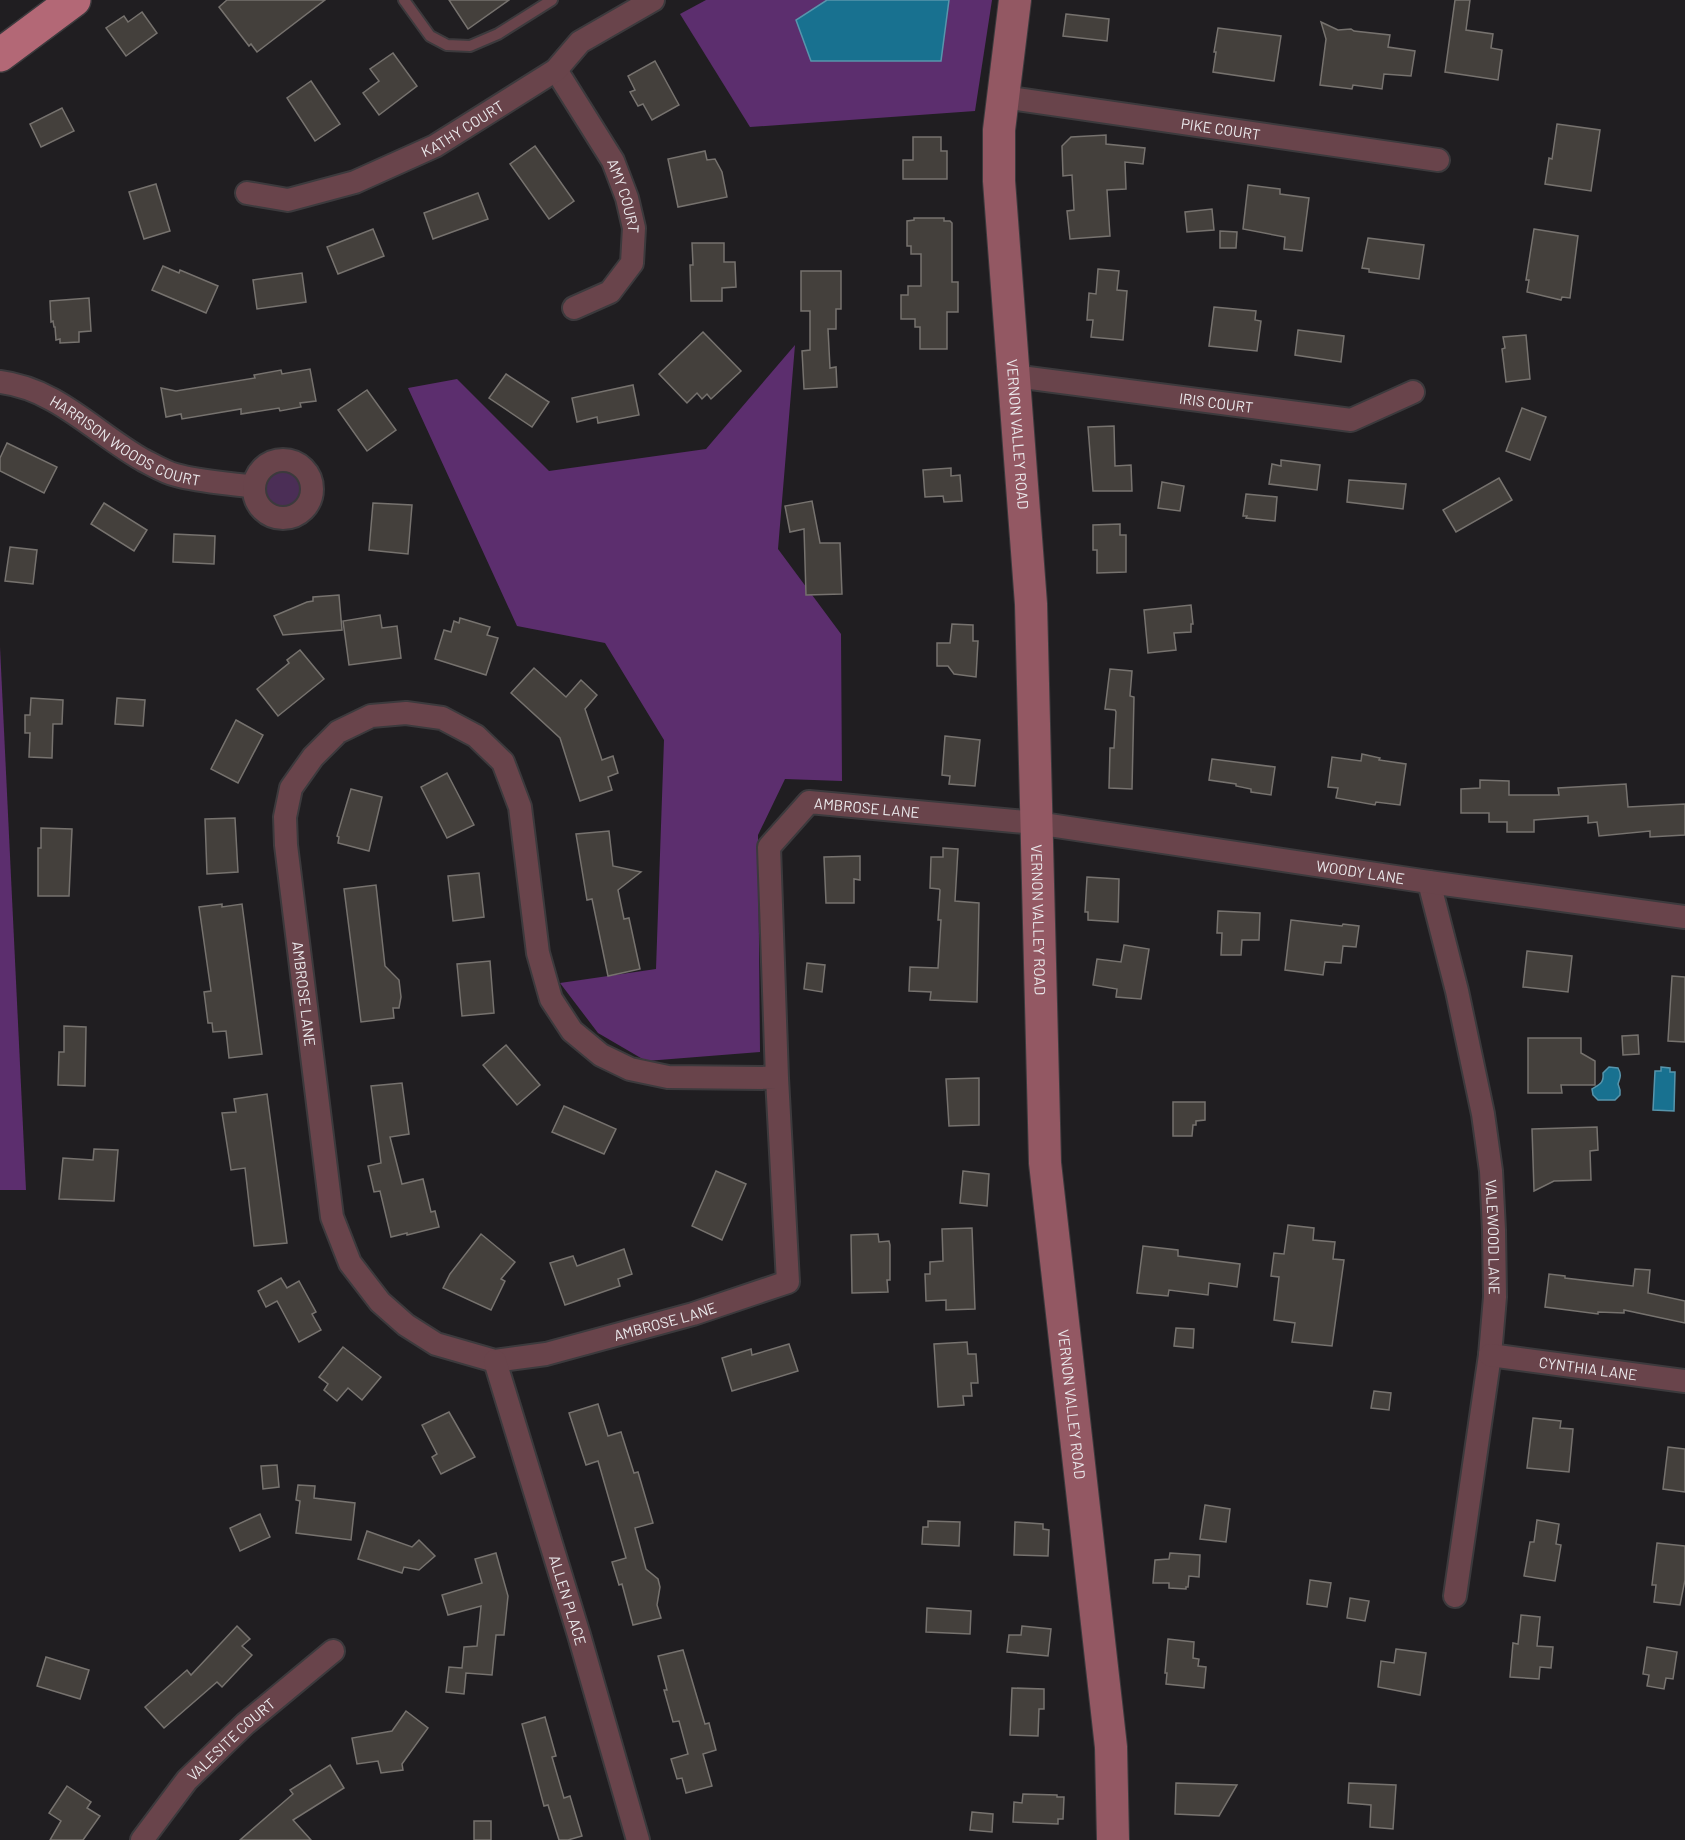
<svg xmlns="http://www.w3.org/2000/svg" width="1685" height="1840" font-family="Barlow,sans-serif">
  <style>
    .green { fill: #4b2e56 }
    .forest { fill: #5c2e6e }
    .water { fill: #187190; stroke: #5795ac; stroke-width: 1.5 }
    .building { fill: #44403c; stroke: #76726e; stroke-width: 1.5 }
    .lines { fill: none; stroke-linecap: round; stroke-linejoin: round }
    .service-casing { stroke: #3c3a3d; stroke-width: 14 }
    .minor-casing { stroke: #3c3a3d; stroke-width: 26 }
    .secondary-casing { stroke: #3c3a3d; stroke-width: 34 }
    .primary-casing { stroke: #3c3a3d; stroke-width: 36 }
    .service { stroke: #69444b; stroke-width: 10 }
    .minor { stroke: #69444b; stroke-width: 22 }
    .secondary { stroke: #935863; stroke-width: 32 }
    .primary { stroke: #b36876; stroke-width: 33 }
    .labels { text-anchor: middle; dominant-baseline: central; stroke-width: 5; stroke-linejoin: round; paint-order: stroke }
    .street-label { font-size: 15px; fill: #ebe9ec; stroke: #09080a }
  </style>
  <rect width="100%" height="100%" fill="#201e21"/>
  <!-- green -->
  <circle class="green" cx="283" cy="489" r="24"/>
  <!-- forest -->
  <g class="forest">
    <path d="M706,0h286l-17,111 -225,16 -70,-113z"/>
    <path d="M795,345l-17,204 63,85 1,147 -57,-2 -27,56 2,217 -114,9 -48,-28 -38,-50 96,-14 8,-229 -59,-97 -88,-17 -109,-238 49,-9 92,92 157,-22z"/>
    <path d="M0,647l26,543h-26z"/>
  </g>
  <!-- water -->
  <g class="water">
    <path d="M827,0h122l-8,61h-130l-15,-41z"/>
    <path d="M1609,1067l9,1c4,7 2,10 0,16l2,6v5l-5,5h-17l-5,-5 -1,-6c8,-5 12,-6 11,-16z"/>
    <path d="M1661,1067l9,1v4h5l-1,39 -21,-1 2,-39h6z"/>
  </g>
  <!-- building -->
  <g class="building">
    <path d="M227,0h98l-68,52 -6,-8 -2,2 -30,-39z"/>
    <path d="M449,0h60l-41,29z"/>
    <path d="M1455,0h15l-4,30 27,4 -2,14 11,2 -4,30 -53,-8z"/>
    <path d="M142,12l15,21 -31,23 -20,-28 18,-12 4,6z"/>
    <path d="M1066,14l43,5 -2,22 -44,-5z"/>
    <path d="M1321,22l17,8 13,-1 3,2 36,4 -2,12 27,4 -4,25 -27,-2 -2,15 -29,-4 -1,4 -32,-4 6,-46z"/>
    <path d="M1218,28l63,8 -7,45 -61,-9 3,-20h-2z"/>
    <path d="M393,53l24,33 -38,29 -16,-22 16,-12 -9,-12z"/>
    <path d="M655,61l24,44 -27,15 -9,-16 -5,2 -8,-14 5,-2 -7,-14z"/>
    <path d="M311,81l29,43 -25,17 -28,-43z"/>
    <path d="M62,108l12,23 -33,16 -11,-23z"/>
    <path d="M1557,124l43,6 -9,61 -46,-7 4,-26 3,1z"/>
    <path d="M1106,135v9l39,4 -2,16 -18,-2 1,27 -19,1 3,46 -40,3 -3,-28 7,-1 -2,-35 -9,1 -1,-30 9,-9z"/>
    <path d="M913,137h28v14h6v28h-44v-19h10z"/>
    <path d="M535,146l39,55 -25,18 -39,-55z"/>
    <path d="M705,151l2,9 8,-1 7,13 5,25 -49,10 -10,-48z"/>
    <path d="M156,184l14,47 -26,8 -15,-47z"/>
    <path d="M1248,185l32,4v5l29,4 -7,53 -18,-2 1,-12 -42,-8z"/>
    <path d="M478,193l10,26 -55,20 -9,-26z"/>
    <path d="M1212,209l2,21 -27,2 -2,-20z"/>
    <path d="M914,218h30v3h6l2,2v59h6v30h-11v37h-27v-22h-5v-8h-14v-24h7v-9h13v-32h-10v-8h-4v-25l7,-1z"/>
    <path d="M373,229l11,27 -46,18 -11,-27z"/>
    <path d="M1534,229l44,7 -8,62 -8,-1 -1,3 -34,-8 2,-12h-3z"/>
    <path d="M1220,231l17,1 -1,16h-16z"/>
    <path d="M1368,238l56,7 -5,34 -50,-7v-3l-7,-1z"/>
    <path d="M692,243h32v19h11l1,25 -14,1v13h-31l-1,-36h3z"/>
    <path d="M163,266l16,7 1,-3 38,16 -12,27 -54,-23z"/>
    <path d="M1098,269l21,2 -2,19 10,1 -4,49 -32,-3 2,-17h-6l2,-27 7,1z"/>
    <path d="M801,271h40v38h-5v20h-8l2,39 6,-1 1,20 -33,2 -2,-38 8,-1v-39h-9z"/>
    <path d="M302,273l4,29 -49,7 -4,-29z"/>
    <path d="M89,298l2,33 -12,1v10l-19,1v-4l-4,1 -1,-13h-1l-1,-6 -2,1 -1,-21z"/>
    <path d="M1214,307l42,4 -1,9 6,1 -4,30 -48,-5z"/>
    <path d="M1298,330l46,6 -3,26 -46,-7z"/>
    <path d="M703,332l38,39 -30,28 -4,-5 -5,5 -5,-6 -10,10 -28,-29z"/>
    <path d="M1526,335l4,44 -24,3 -4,-33 3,-1 -2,-11z"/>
    <path d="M310,369l6,32 -16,2 1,4 -21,4 -1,-3 -38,6v-5l-59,10 -1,-5 -15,3 -5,-29 15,3 79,-13 -1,-3 27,-5 1,4z"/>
    <path d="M506,374l43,28 -17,25 -43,-29z"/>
    <path d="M633,385l6,30 -41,8 -1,-6 -20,5 -5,-24z"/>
    <path d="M367,390l29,40 -29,21 -29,-41z"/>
    <path d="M1522,408l24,9 -16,43 -24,-9z"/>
    <path d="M1114,426l1,40 16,-1 1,26h-39l-5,-64z"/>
    <path d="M7,443l50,24 -13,26 -44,-22v-13z"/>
    <path d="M1281,460l39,5 -3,25 -48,-6 3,-20 9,2z"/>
    <path d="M951,468v8l9,-1 2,26 -18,1 -1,-6 -18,1 -2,-27z"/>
    <path d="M1499,478l13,22 -56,32 -13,-22z"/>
    <path d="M1349,480l57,4 -3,25 -56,-7z"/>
    <path d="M1162,482l22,4 -4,25 -22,-3z"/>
    <path d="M1246,494l31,3 -2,24 -29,-3 1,-2h-4z"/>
    <path d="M812,501l8,42h20l2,51 -36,1 -2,-66 -14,3 -5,-26z"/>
    <path d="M104,503l43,27 -13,21 -43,-27z"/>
    <path d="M373,503l39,2 -4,49 -39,-4z"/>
    <path d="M1120,524v11h6v37l-29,1v-23h-4v-25z"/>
    <path d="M174,534l41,2 -1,28 -41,-2z"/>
    <path d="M10,547l27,3 -4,34 -28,-3z"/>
    <path d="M339,595l3,35 -59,5 -9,-19 33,-14 6,-1v-4z"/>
    <path d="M1191,605l2,19h-2v8l-17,1 2,17 -28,3 -4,-43z"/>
    <path d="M380,615l2,13 15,-2 4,32 -52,7 -6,-44z"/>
    <path d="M460,618l30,9 -3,8 11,3 -12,37 -51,-16 9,-29 7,2 3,-11 5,2z"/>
    <path d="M952,624l21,1v16h5l-2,36 -22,-3 -6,-8h-11v-23h13z"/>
    <path d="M300,650l24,29 -46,37 -21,-27 32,-26 -2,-3z"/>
    <path d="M534,668l32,29 15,-17 16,15 -12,14 17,51 11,-4 5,17 -10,4 4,13 -32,11 -20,-63 -49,-45z"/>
    <path d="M1110,669l22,2 -2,25 4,1 -2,92 -23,-1 1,-40h4l2,-36 -1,-2 -10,-1z"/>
    <path d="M31,698l32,2 -1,24h-9l-1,34 -23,-1 1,-24h-5v-18h5z"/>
    <path d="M117,698l28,2 -2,26 -28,-2z"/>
    <path d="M236,720l27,15 -25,48 -27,-14z"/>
    <path d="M945,736l35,4 -5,46 -26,-2 1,-8 -8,-1z"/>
    <path d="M1362,754l18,4 -1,2 27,4 -6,41 -24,-3 -1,3 -39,-7 2,-10 -10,-1 4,-30 29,4z"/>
    <path d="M1212,759l63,8 -4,28 -20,-3v-3l-15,-3v-2l-27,-4z"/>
    <path d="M447,773l27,52 -27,13 -26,-51z"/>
    <path d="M1480,780l29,1v14h50l-1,-7 68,-4 2,23 57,-3v31l-35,2v-6l-51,5 -2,-14 -9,1v-7l-54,4v12h-27v-10h-18v-9h-28v-24l19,-1z"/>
    <path d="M351,789l31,8 -13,54 -31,-8 1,-6 -2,-1z"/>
    <path d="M235,818l3,54 -31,2 -2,-55z"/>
    <path d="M41,828l31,1 -3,67h-31v-48h3z"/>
    <path d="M609,831l4,35 28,6 -23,18 6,29 5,-1 11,51 -32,7 -16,-77 -5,1 -11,-66z"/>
    <path d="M943,848l15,1 -3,52 24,2 -2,99 -47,-2 1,-8 -22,-1 1,-24 28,1 3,-48h-3l2,-30 -1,-1 -9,-1 1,-31h12z"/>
    <path d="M860,856v24l-6,-1v24h-28l-2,-46z"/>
    <path d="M479,873l5,44 -31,4 -5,-45z"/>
    <path d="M1087,877l32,2 -1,43 -30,-2v-8h-3z"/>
    <path d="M376,885l9,81 14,14 2,17 -2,11h-6l1,10 -33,4 -17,-133z"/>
    <path d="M222,904v3l20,-3 20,150 -33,4 -3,-27 -13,1 -1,-9h-4l-4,-31 7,-1 -12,-84z"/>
    <path d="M1218,911l42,2 -1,27h-17l-1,15h-20l1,-22h-5z"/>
    <path d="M1291,920l51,6 1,-2 16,2 -3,21 -13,-1 -2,17 -16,-1 -2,13 -38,-5z"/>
    <path d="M1124,945l25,4 -8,50 -25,-2 1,-8 -24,-4 4,-26 24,3z"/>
    <path d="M1527,951l45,5 -4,36 -45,-5z"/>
    <path d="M490,961l4,52 -32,3 -5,-52z"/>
    <path d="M807,963l18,2 -3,27 -18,-3z"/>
    <path d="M1672,976l13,1v65l-17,-1z"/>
    <path d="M64,1026l22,1 -1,59 -27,-1 1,-33h5z"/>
    <path d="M1638,1035l1,19 -16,1 -1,-19z"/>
    <path d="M1528,1038h53v15l14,8v24h-34l1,8h-34z"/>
    <path d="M506,1045l34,40 -23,20 -34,-40z"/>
    <path d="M979,1078v47l-30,1 -3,-47z"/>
    <path d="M402,1083l7,51 -19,3 12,47 21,-5 8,33 4,-1 4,16 -32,8v-2l-16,4 -11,-46 -6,1 -6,-26 13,-3 -10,-77z"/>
    <path d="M267,1094l20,149 -33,3 -9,-78 -14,2 -9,-57 14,-1 -2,-13z"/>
    <path d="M1173,1102h32v18l-9,1v4h-3l-1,11h-19z"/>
    <path d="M564,1106l52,23 -12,25 -52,-22z"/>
    <path d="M1597,1127l1,23 -8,1 1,29 -37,1 -20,10 -2,-62z"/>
    <path d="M94,1149l24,1 -4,51 -55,-2 4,-41 30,2z"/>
    <path d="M716,1171l30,13 -24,56 -30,-14z"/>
    <path d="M963,1171l26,3 -2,32 -27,-3z"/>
    <path d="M1288,1225l26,3 -1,12 22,2 -2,17 11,1 -12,86 -40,-4 3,-19 -21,-3 5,-43 -8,-1 3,-23 10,1z"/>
    <path d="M972,1228l3,81 -29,1v-10l-20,1 -1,-27h5v-12l13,-1 -1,-32z"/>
    <path d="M481,1234l34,28 -14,17 4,2 -14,29 -48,-22 7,-14z"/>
    <path d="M878,1234l1,8 10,-1 1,4v35h-3l1,12 -36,1 -1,-58z"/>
    <path d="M1143,1246l35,4v6l62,8 -3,23 -28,-4 -1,12 -39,-5 -1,6 -31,-3z"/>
    <path d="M624,1249l8,25 -14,5 2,7 -55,19 -15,-42 23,-7 4,10z"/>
    <path d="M1635,1269l15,1 -2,23 37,8v22l-61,-13v3l-26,-1v2l-53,-7 4,-33 16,2v2l68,8z"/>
    <path d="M281,1278l6,10 12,-7 17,31 -4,2 9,16 -22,12 -22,-41 -11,6 -8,-16z"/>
    <path d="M1176,1328l18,1 -1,19 -19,-2z"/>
    <path d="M967,1342l1,12h8l2,29h-7l1,13h-9l1,9 -26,2 -4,-63z"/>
    <path d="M789,1344l9,27 -66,20 -10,-33 29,-9 1,6z"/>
    <path d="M343,1347l38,30 -19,23 -14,-12 -11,13 -13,-11 4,-6 -9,-7z"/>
    <path d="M1374,1391l17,2 -2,17 -18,-2z"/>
    <path d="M598,1404l10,32 13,-4 13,41 4,-1 15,51 -18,5 11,41 12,10 2,8 -3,18 4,13 -28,7 -11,-41 -3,1 -7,-23 14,-4 -28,-97 -12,4 -17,-52z"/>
    <path d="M449,1412l26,45 -34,17 -9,-17 5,-3 -15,-29z"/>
    <path d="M1533,1418l28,3 -1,7 13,1 -4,43 -42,-4z"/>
    <path d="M1668,1447l17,2v43l-22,-3z"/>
    <path d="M277,1465l2,22 -16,2 -2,-23z"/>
    <path d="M298,1485l17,1 -1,12 41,5 -4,37 -55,-7 4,-32 -4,-1z"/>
    <path d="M1205,1505l25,4 -4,33 -26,-3z"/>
    <path d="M260,1514l10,23 -30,14 -10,-23z"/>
    <path d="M1537,1520l22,4 -3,20 5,1 -6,36 -31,-5 6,-34h4z"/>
    <path d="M928,1521l32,1 -1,24 -37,-2 1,-17h5z"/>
    <path d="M1015,1522l28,2v5l6,1 -1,26 -34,-1z"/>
    <path d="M367,1531l45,16 7,-7 16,16 -16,14 -15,-3 -2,6 -44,-14z"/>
    <path d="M1657,1543l28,3v34l-5,25 -26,-3 2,-17h-4z"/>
    <path d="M496,1553l12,43 -4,39h-8l-4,40 -26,-2 -2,21 -18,-2 3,-25 13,1 2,-21 13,-1 4,-40 -33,9 -6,-20 40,-12 -7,-24z"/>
    <path d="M1170,1553l30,2 -1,22 -10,-1 -1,11h-2v2l-17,-1v-5h-16l2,-23 14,-1z"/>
    <path d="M1310,1580l21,3 -4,24 -20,-3z"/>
    <path d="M1350,1598l19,3 -4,20 -18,-3z"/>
    <path d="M927,1608l44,3 -1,23 -44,-2z"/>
    <path d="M1521,1615l19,2 -3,29 16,1 -2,21 -11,-1 -1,12 -29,-2 3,-34 5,1z"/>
    <path d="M237,1626l13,13 -8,7 10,9 -30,32 -5,-5 -53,46 -19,-21 42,-37 4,5z"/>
    <path d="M1022,1626l29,3 -3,27 -41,-4 2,-17h12z"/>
    <path d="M1168,1639l26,3 -1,16 6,1 -1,7 8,1 -2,21 -38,-4 1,-11h-2z"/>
    <path d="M1647,1647l30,5 -4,27 -7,-1 -2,11 -17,-3 2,-11 -6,-1z"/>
    <path d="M1396,1649l30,4 -6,42 -42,-8 3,-26 13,2z"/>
    <path d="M683,1650l22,74 4,-1 7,27 -13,4 9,32 -26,7 -4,-15 -5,1 -6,-20 17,-5 -9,-33 -6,1 -9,-32h3l-9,-34z"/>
    <path d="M46,1657l43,13 -9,29 -43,-13z"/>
    <path d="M1012,1688l32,1v20h-5l-1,27 -28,-1z"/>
    <path d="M406,1711l22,17 -26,36 1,6 -22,3 -3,-12 -21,3 -5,-26 40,-7z"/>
    <path d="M545,1717l11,39 -4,1 12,41 6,-2 12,40 -14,4h-9l-11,-35 -4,1 -22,-82z"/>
    <path d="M330,1765l14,23 -51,32 18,20h-71l53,-46 -3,-4z"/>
    <path d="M1176,1783l61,2 -18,31 -44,-2z"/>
    <path d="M1349,1783l47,2 -3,44 -23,-2 1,-22 -23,-2z"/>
    <path d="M67,1786l24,16 -4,6 13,8 -17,24h-33l11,-19 -12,-8z"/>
    <path d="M1023,1794l34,1v2h7l-1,22h-5v5l-45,-2 1,-20 8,1z"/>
    <path d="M972,1812l21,2 -1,18 -22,-2z"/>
    <rect x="474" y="1821" width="17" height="19"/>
  </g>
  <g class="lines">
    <defs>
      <path id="service" d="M404,0l26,36 17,9 23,1 28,-12 54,-34"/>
      <g id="minor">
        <path id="s1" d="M556,70l57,91 14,37 7,30 -2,35 -22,29 -36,16"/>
        <path id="s2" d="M1003,97l435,63"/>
        <path id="s3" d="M247,193l41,7 67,-18 80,-36 121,-76 24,-28 73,-42"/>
        <path id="s4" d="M1014,376l337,44 62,-28"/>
        <path id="s5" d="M0,382c57,7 95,51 143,78 10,5 23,13 33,15 25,7 52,8 78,12"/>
        <circle cx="283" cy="489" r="29"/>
        <path id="s6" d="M1429,882l28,109 26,123 8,57 3,59 1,67 -5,58 -35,241"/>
        <path id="s7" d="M777,1078l-109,-1 -38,-8 -29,-14 -29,-24 -21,-32 -13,-46 -18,-146 -17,-45 -27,-26 -34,-18 -36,-5 -35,3 -33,16 -25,25 -22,31 -6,29 1,28 46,372 18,46 30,39 26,23 30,19 59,17 51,-7 147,-40 95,-32 -11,-204 -8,-231 40,-45 227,21 393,59 256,35"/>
        <path id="s8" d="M1490,1355l195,26"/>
        <path id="s9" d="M495,1361l84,274 59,205"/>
        <path id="s10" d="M142,1840l45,-60 58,-56 88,-73"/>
      </g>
      <g id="secondary">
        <path id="s11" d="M1015,0l-16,130v51l32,423 14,559 66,584 2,93"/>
      </g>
      <path id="primary" d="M0,55l74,-55"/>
    </defs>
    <!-- service casing -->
    <use href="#service" class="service-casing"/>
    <!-- minor casing -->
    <use href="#minor" class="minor-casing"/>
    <!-- secondary casing -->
    <use href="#secondary" class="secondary-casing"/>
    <!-- primary casing -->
    <use href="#primary" class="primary-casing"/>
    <!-- service -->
    <use href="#service" class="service"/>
    <!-- minor -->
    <use href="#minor" class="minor"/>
    <!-- secondary -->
    <use href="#secondary" class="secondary"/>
    <!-- primary -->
    <use href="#primary" class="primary"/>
  </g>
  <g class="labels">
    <!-- street labels -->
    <g class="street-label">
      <text stroke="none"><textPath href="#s3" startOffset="231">KATHY COURT</textPath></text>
      <text stroke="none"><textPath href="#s2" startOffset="220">PIKE COURT</textPath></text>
      <text stroke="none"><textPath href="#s1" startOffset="144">AMY COURT</textPath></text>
      <text stroke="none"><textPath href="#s4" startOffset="204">IRIS COURT</textPath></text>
      <text stroke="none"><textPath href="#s11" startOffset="436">VERNON VALLEY ROAD</textPath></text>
      <text stroke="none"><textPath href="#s5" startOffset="140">HARRISON WOODS COURT</textPath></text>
      <text stroke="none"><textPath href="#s7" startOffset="2277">AMBROSE LANE</textPath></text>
      <text stroke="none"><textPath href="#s7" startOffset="2775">WOODY LANE</textPath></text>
      <text stroke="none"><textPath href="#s11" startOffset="922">VERNON VALLEY ROAD</textPath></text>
      <text stroke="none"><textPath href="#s7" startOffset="964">AMBROSE LANE</textPath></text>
      <text stroke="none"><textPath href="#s6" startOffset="362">VALEWOOD LANE</textPath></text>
      <text stroke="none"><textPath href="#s7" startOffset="1594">AMBROSE LANE</textPath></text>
      <text stroke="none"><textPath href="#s8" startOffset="99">CYNTHIA LANE</textPath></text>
      <text stroke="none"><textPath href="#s11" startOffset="1408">VERNON VALLEY ROAD</textPath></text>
      <text stroke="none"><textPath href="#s9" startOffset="250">ALLEN PLACE</textPath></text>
      <text stroke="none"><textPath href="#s10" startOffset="135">VALESITE COURT</textPath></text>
    </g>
  </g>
</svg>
